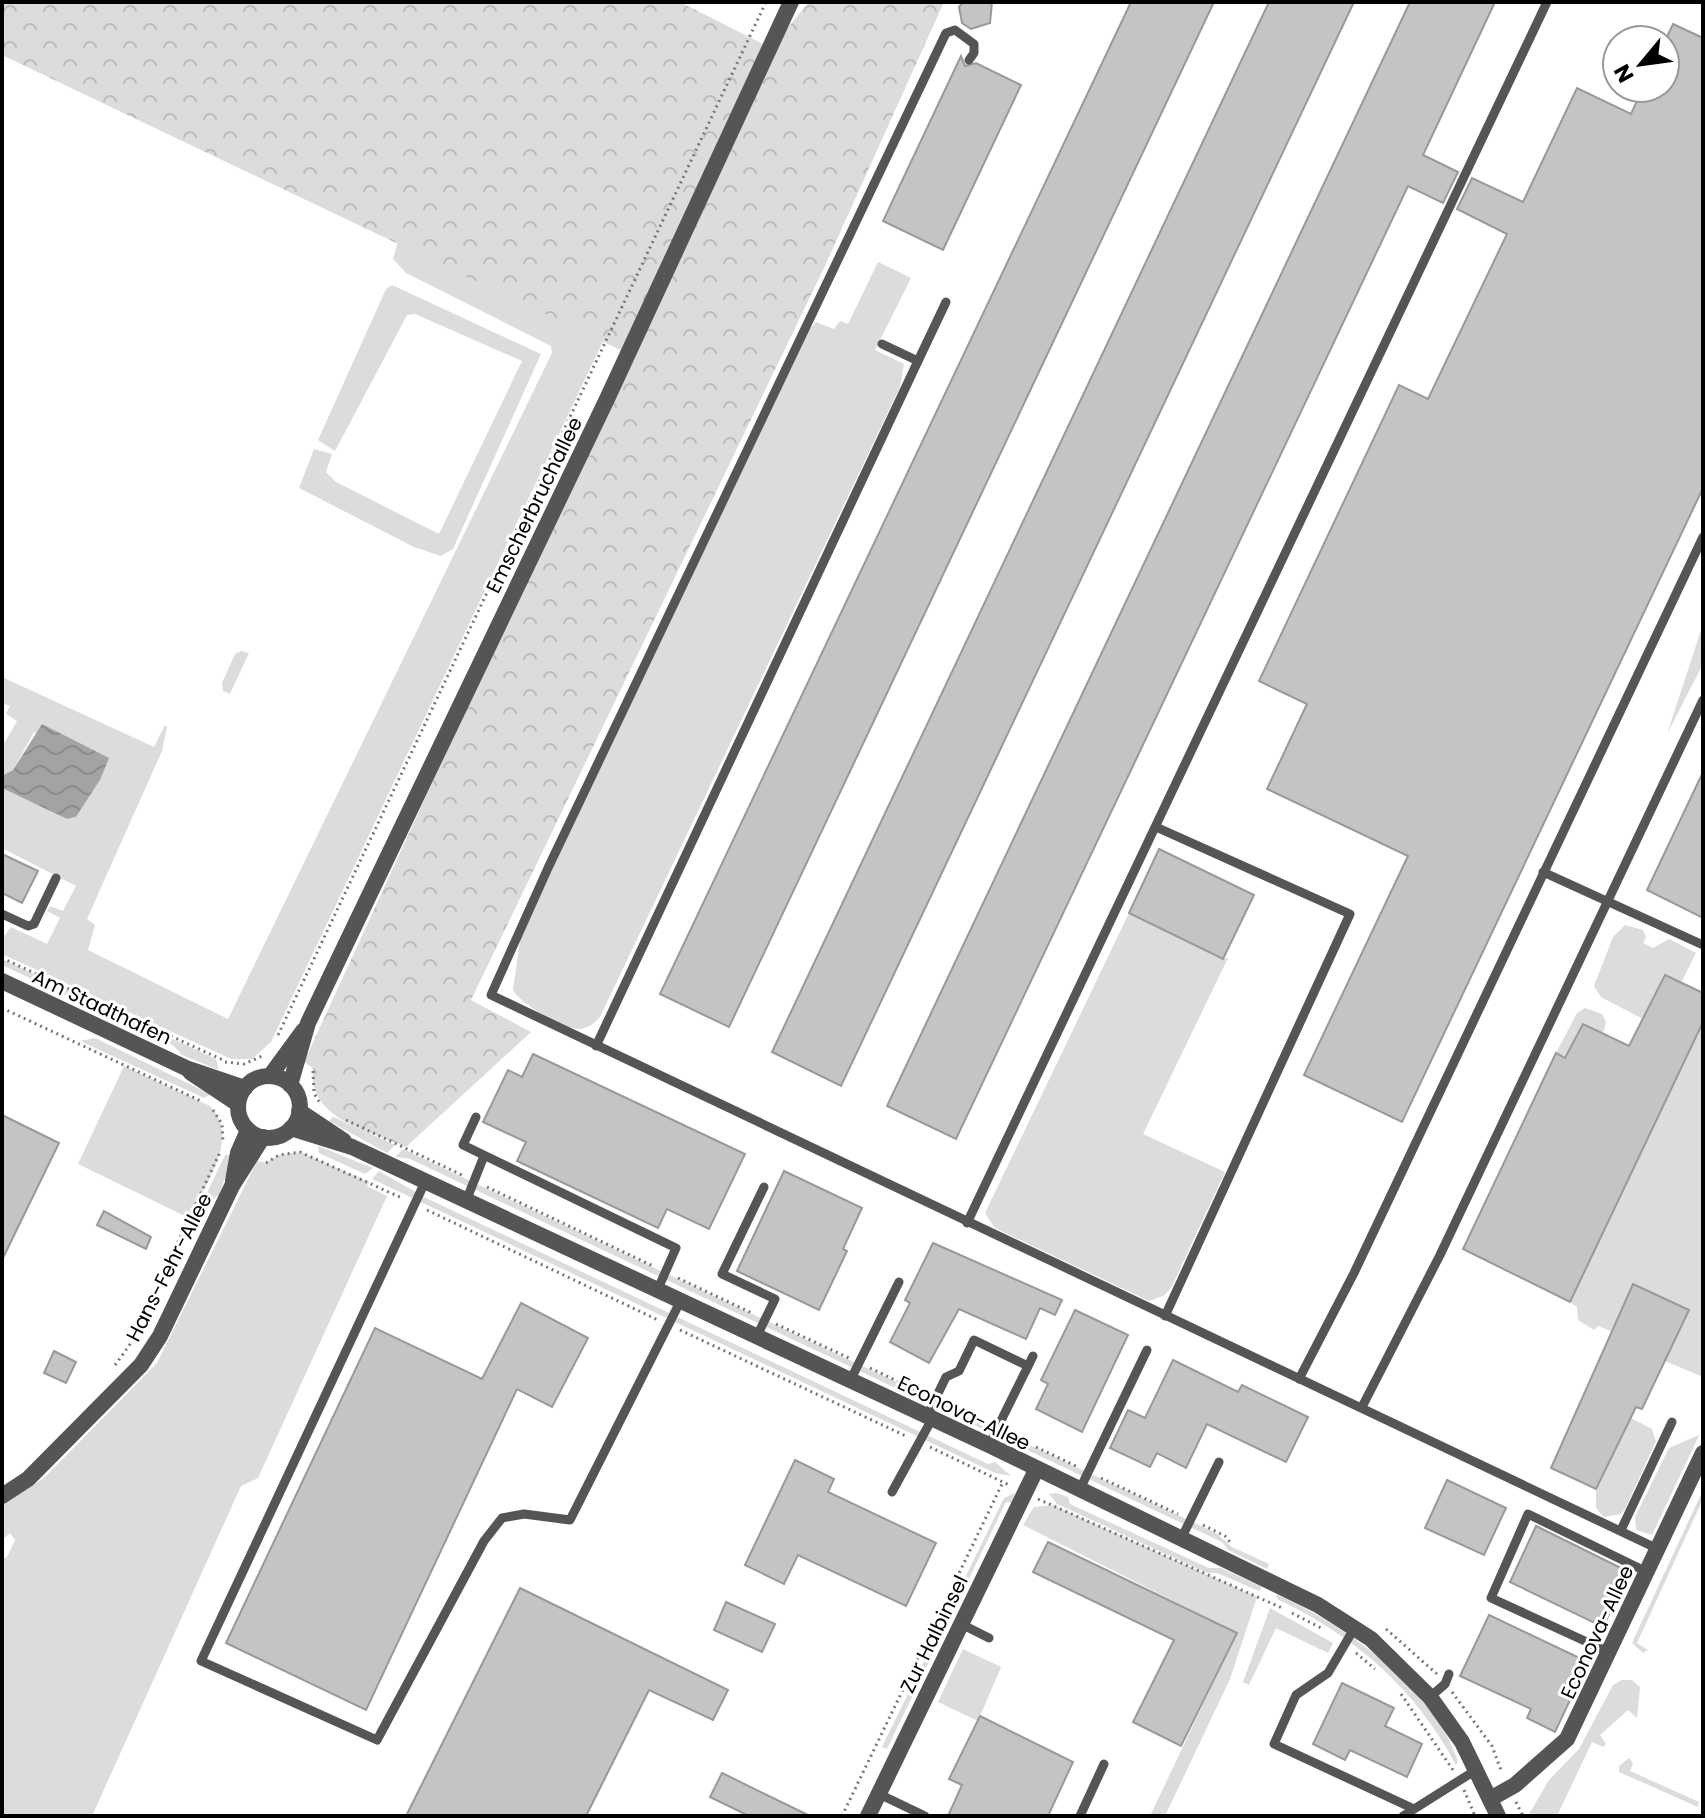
<svg xmlns="http://www.w3.org/2000/svg" width="1705" height="1818" font-family="Poppins,sans-serif">
  <style>
    .green { fill: #dcdcdc }
    .forest { fill: url(#forest-crowns) }
    .water { fill: url(#water-waves) }
    .building { fill: #c4c4c4; stroke: #999; stroke-width: 2 }
    .lines { fill: none; stroke-linecap: round; stroke-linejoin: round }
    .path { stroke: #777; stroke-width: 3; stroke-dasharray: 2 4; stroke-linecap: butt }
    .service { stroke: #555; stroke-width: 9 }
    .minor { stroke: #555; stroke-width: 16 }
    .labels { text-anchor: middle; dominant-baseline: central; stroke-width: 6; stroke-linejoin: round; paint-order: stroke }
    .street-label { font-size: 20px; fill: #000; stroke: #fff }
  </style>
  <defs>
    <pattern id="forest-crowns" width="20" height="18" patternUnits="userSpaceOnUse" patternTransform="scale(2)"><rect width="20" height="18" fill="#dcdcdc"/><path d="M2 6a3 3 0 1 1 6 0M12 15a3 3 0 1 1 6 0" fill="none" stroke="#bbb"/></pattern>
    <pattern id="water-waves" width="16" height="10" patternUnits="userSpaceOnUse" patternTransform="scale(2)"><rect width="16" height="10" fill="#a3a3a3"/><path d="M0 5q4-4 8 0t8 0" fill="none" stroke="#8b8b8b"/></pattern>
  </defs>
  <rect width="100%" height="100%" fill="#fff"/>
  <!-- green -->
  <g class="green">
    <path d="M398,242l206,97 -333,703 -19,17h-21l-229,-105v-15l9,-12 36,17 13,-26 -13,-7 3,-5 13,5 13,-25 -74,-38v-60l65,31 9,-2 24,-37 -66,-48 -21,38 -11,6v-29l15,-26 -11,-7 4,-8 -8,-3v-26l152,70 11,-22 2,2 -5,24 -75,168 8,6 -7,25 140,69 324,-666 -1,-7 -145,-73 -13,-14z"/>
    <path d="M878,262l33,16 -36,72 29,14 -4,23 -300,630c-6,7 -13,12 -22,12 -17,-1 -57,-25 -65,-39l7,-50 8,-20 281,-590 7,-8 18,7 6,-8 8,3z"/>
    <path d="M392,285l149,69 -88,195 -12,7 -27,-9 -115,-59 15,-39 18,5 -6,18 10,10 103,52 83,-173 -107,-47 -8,1 -72,136 -17,-11 68,-151z"/>
    <path d="M1703,624v40l-36,70z"/>
    <path d="M241,651l8,2 -19,41 -7,-3 -1,-8 13,-29z"/>
    <path d="M1129,913l94,45h5l-85,176 82,38 -53,114 -7,9 -16,6 -154,-73 -10,-15z"/>
    <path d="M1625,925l18,5 3,7 -3,6 10,5 16,-9 27,14 -15,30 -16,-8 -22,44 -42,-22 -7,-11 19,-49z"/>
    <path d="M2,959l214,100 3,11 -37,-15 -8,-9 -172,-81z"/>
    <path d="M1585,1008l17,6 4,8 -3,11 -20,-9 -18,34 -9,-5 21,-40z"/>
    <path d="M1703,1022v355l-38,-16 23,-51 -54,-26 -23,47 -13,-5 -4,4 -16,-10 -1,-13 -7,-5z"/>
    <path d="M95,1038l115,56 -6,4 -124,-57z"/>
    <path d="M124,1066l86,40c31,32 -5,78 -21,112l-111,-54z"/>
    <path d="M333,1117l3,1 59,27 -8,8 -58,-32z"/>
    <path d="M318,1146l55,22 -8,6 -46,-21z"/>
    <path d="M403,1149l813,384 16,14 37,17 -2,5 -39,-19 -6,-8 -812,-383 -15,-2z"/>
    <path d="M300,1152l69,30 -2,4 20,10 -129,282 -17,8 -149,330h-90v-257l5,-2 8,-17 -5,-7 -8,7v-34l42,-28 113,-115 100,-202 9,2 13,-8z"/>
    <path d="M225,1155h8l-14,40 -9,6 -18,35 -4,-3z"/>
    <path d="M379,1171l47,27 562,266 7,-2 16,14 -16,-3 -623,-294z"/>
    <path d="M1631,1418l21,11 4,12 -31,68 -4,5 -17,3 -8,-9v-19z"/>
    <path d="M1703,1427l-51,108 -16,-5 -1,-13 34,-69 30,-13z"/>
    <path d="M1703,1490v9l-66,144 11,7 -5,3 -11,-10z"/>
    <path d="M1015,1493l-3,10 -6,-1 -119,247 -5,-2 122,-249z"/>
    <path d="M1056,1493l12,4 2,7 139,64h12l41,19 -3,4 -42,-18h-10l-150,-69 -8,-10z"/>
    <path d="M1052,1505l205,92 -27,82 -65,137h-15l87,-183 -214,-108 11,-18z"/>
    <path d="M1276,1594c68,31 159,93 182,168l-2,3c-41,-77 -101,-129 -179,-166z"/>
    <path d="M1270,1608l63,35 -5,10 -52,-25 -27,57 -6,-3z"/>
    <path d="M963,1649l38,18 -23,54 -40,-19z"/>
    <path d="M1622,1680h10l8,7 -3,31 -9,-8 -28,25 6,9 -3,3 -11,-5 -35,74h-29l21,-36 30,-31 34,-64z"/>
    <path d="M1629,1758l4,5 -3,8 69,31 -1,5 -79,-35v-6z"/>
  </g>
  <!-- forest -->
  <path class="forest" d="M2,2h678l91,46 38,-46h135l-120,266 -353,732 60,32 -125,115c-38,-17 -99,-28 -93,-79l-9,-6 325,-708 -627,-299z"/>
  <!-- water -->
  <path class="water" d="M42,724l67,34 -9,22 -24,37 -9,2 -65,-31v-12l11,-6z"/>
  <!-- building -->
  <g class="building">
    <path d="M963,2h29l-2,21 -19,6 -9,-6 -3,-16z"/>
    <path d="M1131,2h83l-485,1025 -69,-33z"/>
    <path d="M1269,2h85l-513,1084 -69,-34z"/>
    <path d="M1410,2h85l-72,153 35,17 -15,31 -35,-17 -452,953 -69,-33z"/>
    <path d="M1673,24l30,14v450l-301,634 -98,-47 104,-219 -141,-67 40,-85 -48,-23 140,-296 29,14 79,-165 -50,-25 15,-31 51,24 54,-114 54,26 12,-26h22v-47z"/>
    <path d="M961,56l4,10 11,-3 45,22 -78,165 -60,-29z"/>
    <path d="M1703,772v146l-56,-28z"/>
    <path d="M1159,849l95,46 -31,64 -94,-46z"/>
    <path d="M2,854l36,17 -16,32 -20,-10z"/>
    <path d="M1665,975l38,18v29l-133,280 -107,-53 93,-196 9,5 18,-34 46,22z"/>
    <path d="M533,1054l212,100 -36,75 -42,-20 -9,19 -141,-67 9,-19 -43,-20 25,-52 14,7z"/>
    <path d="M2,1115l57,28 -57,117z"/>
    <path d="M784,1171l78,37 -19,41 4,2 -28,59 -82,-39z"/>
    <path d="M104,1211l47,26 -5,12 -49,-24z"/>
    <path d="M933,1243l129,57 -7,15 -15,-7 -14,31 -67,-30 -30,54 -39,-21 20,-39 -5,-3z"/>
    <path d="M1633,1284l56,26 -47,99 -6,-2 -40,82 -45,-21z"/>
    <path d="M521,1303l67,35 -36,69 -35,-18 -151,321 -140,-67 149,-315 107,51z"/>
    <path d="M1075,1310l53,25 -46,97 -46,-23 12,-25 -7,-4z"/>
    <path d="M54,1351l22,11 -10,21 -22,-10z"/>
    <path d="M1173,1360l65,32 4,-7 66,32 -22,45 -79,-38 -21,44 -29,-15 -7,14 -40,-19 18,-38 17,8z"/>
    <path d="M795,1460l39,19 -6,13 108,51 -30,63 -108,-51 -14,29 -39,-19z"/>
    <path d="M1447,1480l59,28 -22,47 -59,-27z"/>
    <path d="M1536,1526l93,46 -26,55 -93,-45z"/>
    <path d="M1048,1542l189,91 -56,113 -48,-24 41,-82 -141,-68z"/>
    <path d="M520,1588l208,102 -15,30 -64,-30 -63,126h-180z"/>
    <path d="M726,1602l49,22 -13,28 -48,-22z"/>
    <path d="M1489,1615l99,47 -33,70 -28,-14 4,-9 -71,-33z"/>
    <path d="M1342,1683l52,25 -9,18 37,18 -15,33 -57,-27 -5,10 -32,-16z"/>
    <path d="M980,1716l93,46 -25,54h-100l14,-31 -13,-6z"/>
    <path d="M722,1773l88,43h-61l-39,-19z"/>
  </g>
  <g class="lines">
    <!-- path -->
    <g class="path">
      <path d="M2,958l223,103"/>
      <path d="M2,1008l201,94"/>
      <path d="M278,1035l488,-1033"/>
      <path d="M225,1062l19,2 18,-8"/>
      <path d="M313,1071l1,22 7,12"/>
      <path d="M213,1110l9,14 1,19"/>
      <path d="M346,1120l116,55"/>
      <path d="M266,1163l13,-8 21,-3 102,46"/>
      <path d="M487,1187l166,79"/>
      <path d="M427,1210l231,110"/>
      <path d="M678,1278l76,36"/>
      <path d="M776,1324l73,34"/>
      <path d="M680,1330l228,107"/>
      <path d="M115,1365l16,-22 90,-193"/>
      <path d="M870,1368l54,26"/>
      <path d="M930,1447l79,38"/>
      <path d="M1036,1447l40,19"/>
      <path d="M1101,1478l77,36"/>
      <path d="M1038,1499l244,109"/>
      <path d="M1203,1525l22,11 5,6"/>
      <path d="M1292,1613l29,15"/>
      <path d="M1386,1629l51,45"/>
      <path d="M1356,1653l19,16"/>
      <path d="M1452,1692l40,54 10,27"/>
      <path d="M1401,1694l52,76"/>
      <path d="M1464,1790l11,26"/>
      <path d="M1516,1802l7,14"/>
      <path d="M842,1816l161,-334"/>
    </g>
    <!-- service -->
    <g class="service">
      <path d="M969,60l5,-7v-9l-19,-14 -9,3 -398,835 -57,127 1167,554"/>
      <path d="M918,361l28,-59"/>
      <path d="M1156,827l194,87 -185,402"/>
      <path d="M1543,872l160,73"/>
      <path d="M2,914l26,12 6,-2 22,-46"/>
      <path d="M596,1046l322,-685 -36,-17"/>
      <path d="M476,1117l-13,28 213,103 -19,43"/>
      <path d="M425,1182l-224,479 176,79 107,-199 18,-23 22,-4 46,6 110,-218"/>
      <path d="M466,1201l18,-45"/>
      <path d="M967,1223l580,-1221"/>
      <path d="M756,1338l19,-39 -53,-25 42,-87"/>
      <path d="M1299,1379l55,-106 349,-736"/>
      <path d="M850,1381l49,-99"/>
      <path d="M1362,1407l78,-152 263,-555"/>
      <path d="M927,1416l19,-39 13,-6 15,-31 54,26"/>
      <path d="M989,1445l44,-89"/>
      <path d="M1079,1491l68,-141"/>
      <path d="M892,1492l40,-73"/>
      <path d="M1621,1530l51,-108"/>
      <path d="M1181,1539l38,-77"/>
      <path d="M961,1624l28,14"/>
      <path d="M1355,1627l-27,46 -32,22 -22,49 138,64"/>
      <path d="M1611,1653l-120,-55 37,-84 119,58"/>
      <path d="M1430,1697l15,-13 4,-10"/>
      <path d="M879,1794l46,22"/>
      <path d="M1080,1816l24,-52"/>
      <path d="M1403,1816l73,-46"/>
    </g>
    <!-- minor -->
    <g class="minor">
      <path d="M2,981l184,87 59,20"/>
      <path d="M190,1072l48,32"/>
      <path d="M270,1076l33,-45"/>
      <circle cx="269" cy="1107" r="31"/>
      <path d="M290,1085l18,-62 299,-624 184,-397"/>
      <path d="M299,1111l45,30"/>
      <path d="M291,1128l61,19 637,298 329,160 53,34 59,58 32,45 36,74"/>
      <path d="M233,1181l5,-28 10,-23"/>
      <path d="M2,1496l26,-17 113,-114 19,-29 72,-150 31,-49"/>
      <path d="M1490,1799l25,-14 52,-46 136,-286"/>
      <path d="M868,1816l168,-346"/>
    </g>
  </g>
  <g class="labels">
    <!-- street labels -->
    <g class="street-label">
      <text transform="translate(534 505) rotate(-64)">Emscherbruchallee</text>
      <text transform="translate(102 1007) rotate(25)">Am Stadthafen</text>
      <text transform="translate(169 1267) rotate(-63)">Hans-Fehr-Allee</text>
      <text transform="translate(964 1413) rotate(26)">Econova-Allee</text>
      <text transform="translate(1597 1632) rotate(-65)">Econova-Allee</text>
      <text transform="translate(934 1634) rotate(-64)">Zur Halbinsel</text>
    </g>
  </g>
  <!-- border -->
  <rect width="1705" height="1818" fill="none" stroke="#000000" stroke-width="8"/>
  <!-- north arrow -->
  <g transform="translate(1641 64) rotate(241)"><circle r="38" fill="#ffffff" stroke="#999999" stroke-width="2"/>
  <path d="M0-6L14 30L0 20L-14 30Z" fill="#000000"/>
  <text y="-12" font-size="22" font-weight="bold" text-anchor="middle" fill="#000000">N</text>
  </g>
</svg>
